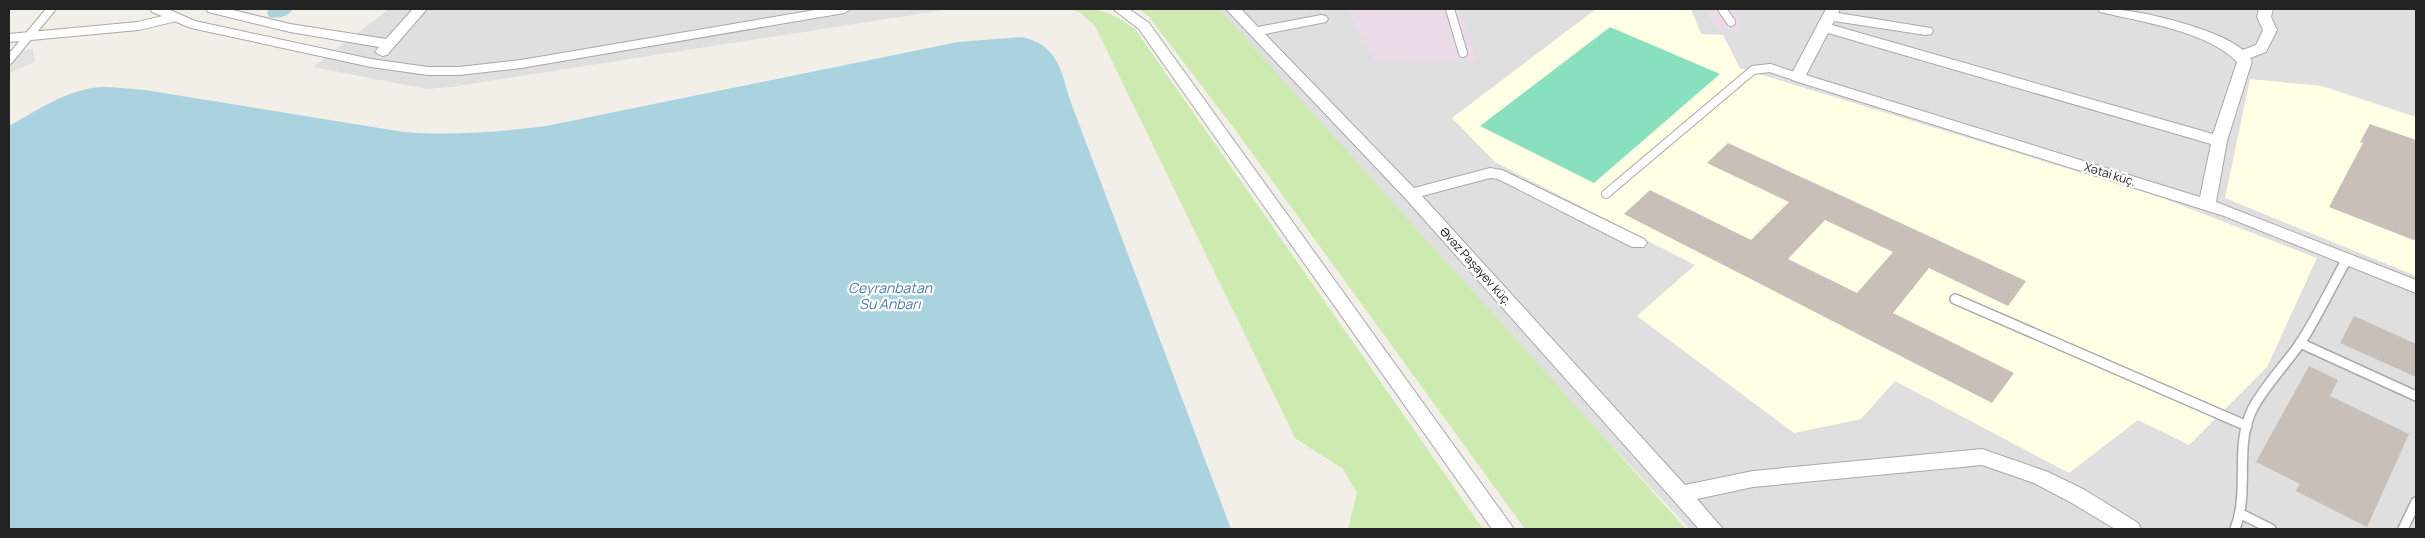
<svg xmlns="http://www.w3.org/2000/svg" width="2425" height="538" font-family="Manrope,sans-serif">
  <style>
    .residential { fill: #e0dfdf }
    .industrial { fill: #ebdbe8 }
    .education { fill: #ffffe5 }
    .grass { fill: #cdebb0 }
    .pitch { fill: #88e0be }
    .parking { fill: #e2e2e2 }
    .water { fill: #aad3df }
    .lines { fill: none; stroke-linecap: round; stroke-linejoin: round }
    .canal { fill: #aad3df; fill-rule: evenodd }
    .building { fill: #c7bfb8; fill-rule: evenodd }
    .lane-far1-casing { stroke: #a9a9a9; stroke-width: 10 }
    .lane-casing { stroke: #a9a9a9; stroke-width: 12 }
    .street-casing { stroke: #a9a9a9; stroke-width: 2 }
    .lane-far1 { stroke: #fff; stroke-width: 8 }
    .lane { stroke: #fff; stroke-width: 9 }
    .street { fill: #fff; fill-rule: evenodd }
    .labels { text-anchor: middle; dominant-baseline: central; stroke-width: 4.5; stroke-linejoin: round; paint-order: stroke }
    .street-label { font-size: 12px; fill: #222; stroke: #fff }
    .water-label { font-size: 14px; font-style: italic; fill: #4a7aab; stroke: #fff }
  </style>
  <rect width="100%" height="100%" fill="#f2efe9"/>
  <!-- residential -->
  <g class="residential">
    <path d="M389,9h561l-499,78 -24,2 -114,-22z"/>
    <path d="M1200,9h1216v520h-726z"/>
  </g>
  <!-- industrial -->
  <g class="industrial">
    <path d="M1347,9h112l17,52 -101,1z"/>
    <path d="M1705,9h31l8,21h-26z"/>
  </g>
  <!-- education -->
  <g class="education">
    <path d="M1596,9h95l10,25 22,1 17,33 420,129 157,61 -50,109 -78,78 -51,-25 -69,53 -174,-92 -34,38 -67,14 -157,-117 58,-51 -200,-103 -43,-44z"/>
    <path d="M2250,79l72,7 94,31v159l-191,-78z"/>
  </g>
  <!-- grass -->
  <g class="grass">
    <path d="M1070,9c32,0 38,1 65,20l348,500h-135l9,-36 -14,-24 -48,-31 -200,-412 -14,-13z"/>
    <path d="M1138,9h81l467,520h-161l-292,-402 -84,-110z"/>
  </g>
  <!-- pitch -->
  <path class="pitch" d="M1610,27l110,47 -126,109 -114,-57z"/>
  <!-- parking -->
  <path class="parking" d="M33,49l2,13 -26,11v-20z"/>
  <!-- water -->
  <path class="water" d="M1022,37c35,8 39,32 48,63l161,429h-1222v-403c29,-16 58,-37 93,-39 14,0 29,2 43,3l259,42c48,4 94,0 142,-6l412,-84z"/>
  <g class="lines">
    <!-- canal -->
    <path class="canal" d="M269,9h24c-5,8 -15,10 -24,8l-2,-4z"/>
  </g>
  <!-- building -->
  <g class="building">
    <path d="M2370,124l46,16v101l-87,-34 34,-64 -3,-1z"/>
    <path d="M1728,143l298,138 -18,25 -79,-38 -36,45 121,60 -22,30 -368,-189 26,-24 101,50 38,-38 -82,-39zM1825,220l68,32 -36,41 -69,-34z"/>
    <path d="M2354,316l62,28v33l-76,-34z"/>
    <path d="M2309,366l29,14 -8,16 79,38 -42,93 -71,-36 4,-7 -44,-22z"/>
  </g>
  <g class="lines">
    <defs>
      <g id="lane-far1">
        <path d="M1450,9l13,44"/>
        <path d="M1722,9l9,13"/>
        <path d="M9,38l129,-12 34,-8"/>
        <path d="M9,60l42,-51"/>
        <path d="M1606,194l147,-124 17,-2 27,9"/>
      </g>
      <g id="lane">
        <path d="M1955,299l292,127"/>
        <path d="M2300,343l116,53"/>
        <path d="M2241,514l30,15"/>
        <path d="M2235,529c15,-38 -1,-82 17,-119 10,-21 33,-45 47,-65 18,-27 32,-58 48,-86"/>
        <path d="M2403,529l13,-27"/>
      </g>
      <g id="street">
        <path d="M150,9h18l27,12 176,38 57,8h31l62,-7 300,-51h30l-7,4 -323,55 -62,7h-31l-57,-8 -180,-39 -39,-16z"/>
        <path d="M206,9h23l61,15 96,15 27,-30h14l-40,46 -5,1 -7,-4 4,-5 -89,-15 -82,-20z"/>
        <path d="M1113,9h16l20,14 365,506h-22l-353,-500z"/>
        <path d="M1226,9h15l17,18 63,-12 5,1 2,3 -2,3 -61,12 149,154 76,-20 12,2 142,69 3,4 -3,4h-12l-134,-68 -8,-1 -68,18 263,289 68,-14 229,-22 66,23 37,18 53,33 3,6h-26l-45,-27 -36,-19 -52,-18 -229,22 -56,12 26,30h-24l-294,-331z"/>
        <path d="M1826,9h14l-2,4 93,15 2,3 -2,3 -5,1 -92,-14 -2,4 381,109 24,-72c-30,-31 -95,-40 -137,-50l-2,-3c33,-2 119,19 145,41l13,-5 7,-15 -6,-13 2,-8h14l-2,8 6,13 -11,22 -16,6 2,3 -25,80 -11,61 200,78v13l-192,-77 -432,-136 -2,-3zM1828,33l383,111 -11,53 -394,-122z"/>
      </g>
    </defs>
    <!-- lane-far1 casing -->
    <use href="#lane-far1" class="lane-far1-casing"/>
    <!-- lane casing -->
    <use href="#lane" class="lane-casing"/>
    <!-- street casing -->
    <use href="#street" class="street-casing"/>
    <!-- lane-far1 -->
    <use href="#lane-far1" class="lane-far1"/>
    <!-- lane -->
    <use href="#lane" class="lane"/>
    <!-- street -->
    <use href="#street" class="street"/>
  </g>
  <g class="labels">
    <!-- street labels -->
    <g class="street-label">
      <text transform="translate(2110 174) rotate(17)">Xətai küç.</text>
      <text transform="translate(1476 266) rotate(48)">Əvəz Paşayev küç.</text>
    </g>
    <!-- water labels -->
    <g class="water-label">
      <text x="890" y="287">Ceyranbatan<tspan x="890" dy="16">Su Anbarı</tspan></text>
    </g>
  </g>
  <!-- border -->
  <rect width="2425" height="538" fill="none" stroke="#222222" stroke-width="20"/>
</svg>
